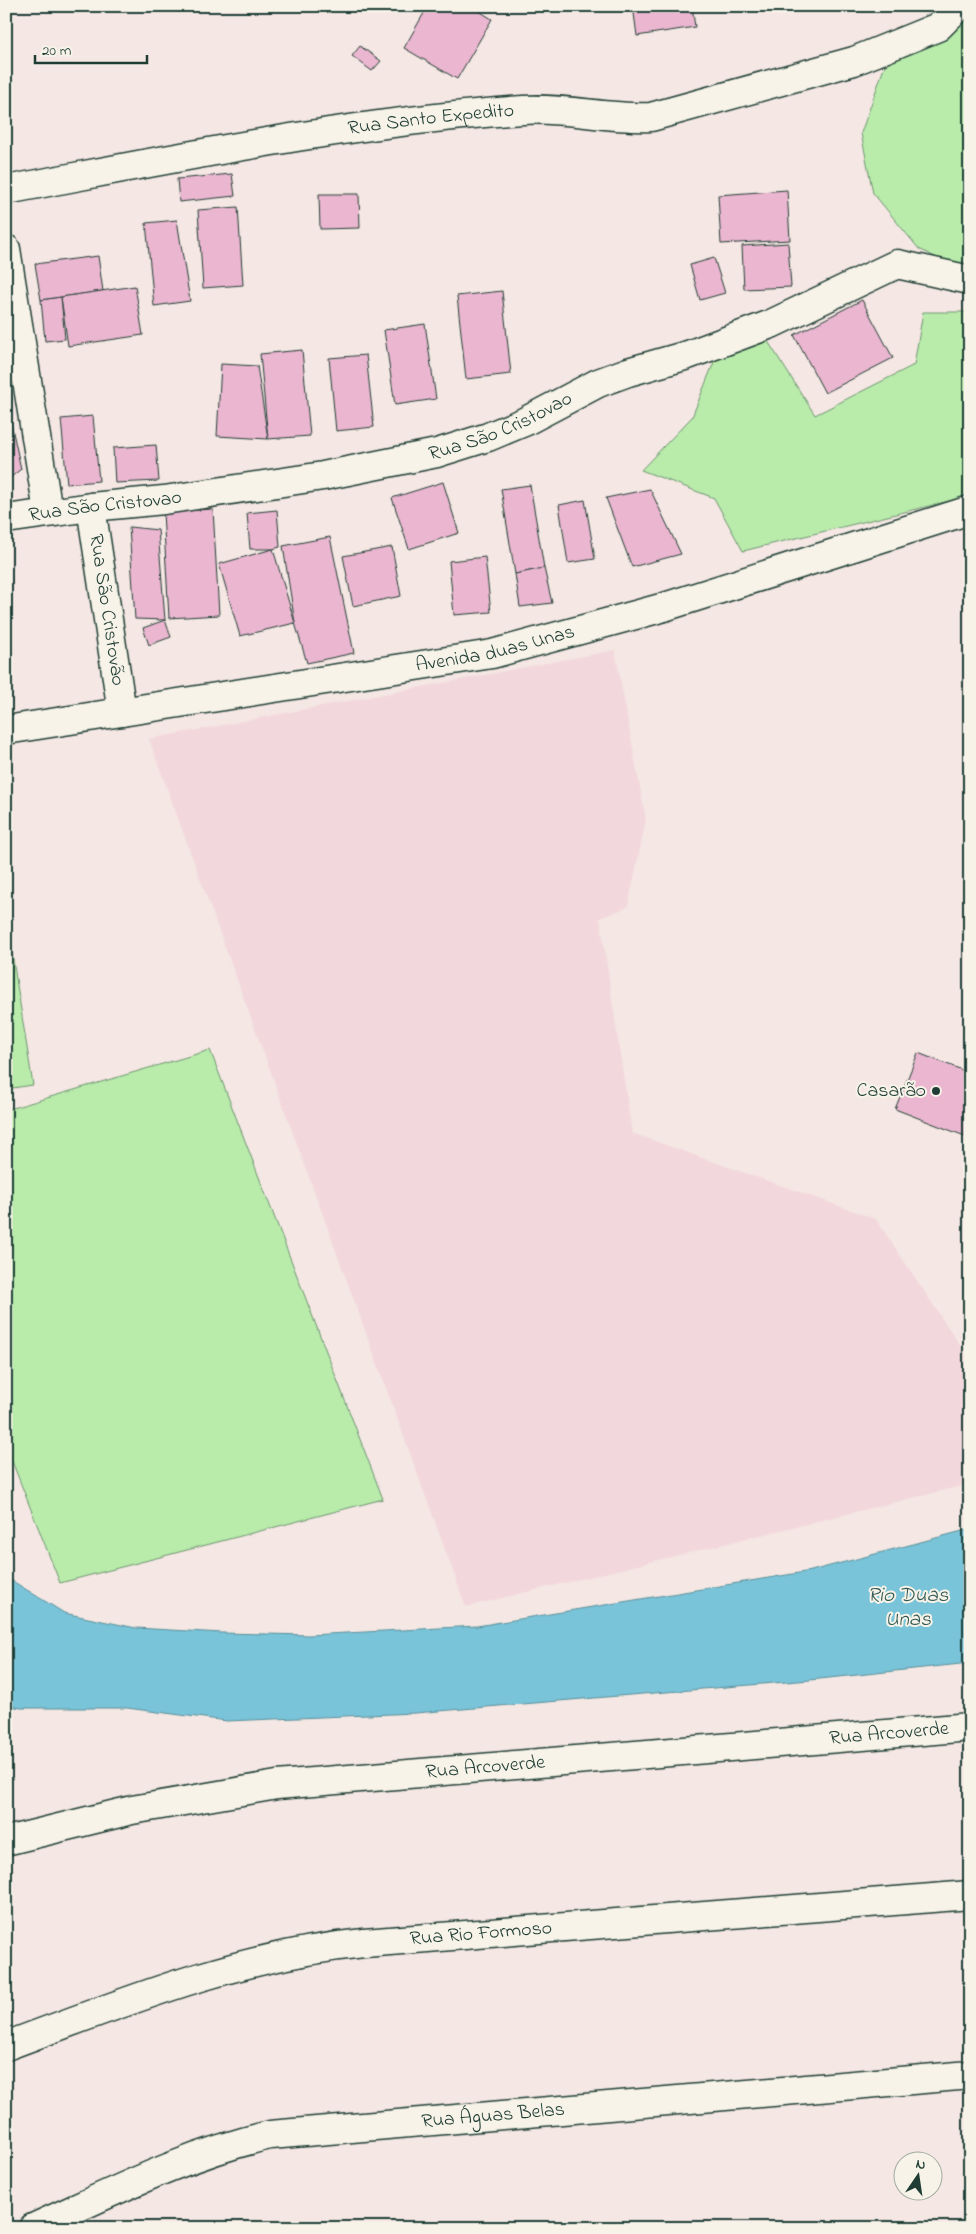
<svg xmlns="http://www.w3.org/2000/svg" width="976" height="2234" font-family="'Indie Flower',sans-serif">
  <style>
    .built { fill: #f2d8dd }
    .green { fill: #b9ebab; stroke: #6c9470 }
    .water { fill: #7ac4da; stroke: #568e98 }
    .building { fill: #ebb6d0; stroke: #1f3d34 }
    .lines { fill: none; stroke-linecap: round; stroke-linejoin: round }
    .street-casing { stroke: #1f3d34; stroke-width: 31 }
    .street { stroke: #f7f3e8; stroke-width: 28 }
    .poi-dot { fill: #1f3d34; stroke: #f7f3e8; stroke-width: 2 }
    .labels { text-anchor: middle; dominant-baseline: central; stroke-width: 4; stroke-linejoin: round; paint-order: stroke }
    .street-label { font-size: 20px; fill: #1f3d34; stroke: #f7f3e8 }
    .poi-label { font-size: 20px; fill: #1f3d34; stroke: #f7f3e8; text-anchor: end }
    .water-label { font-size: 21px; font-style: italic; fill: #315855; stroke: #f7f3e8 }
  </style>
  <rect width="100%" height="100%" fill="#f5e7e3"/>
  <filter id="ink" filterUnits="userSpaceOnUse"><feTurbulence type="fractalNoise" baseFrequency=".02" numOctaves="2"/><feDisplacementMap in="SourceGraphic" scale="10" xChannelSelector="R" yChannelSelector="G"/><feConvolveMatrix kernelMatrix="1 2 1 2 8 2 1 2 1" color-interpolation-filters="sRGB"/></filter>
  <g filter="url(#ink)">
    <!-- built -->
    <path class="built" d="M615,650l31,170 -18,87 -28,11 32,215 244,86 94,141v124l-504,123 -317,-868z"/>
    <!-- green -->
    <g class="green">
      <path d="M970,6v268l-51,-25 -46,-56 -12,-60 24,-68 72,-42z"/>
      <path d="M923,312h47v184l-227,55 -29,-53 -73,-28 51,-53 24,-60 51,-17 48,75 99,-50z"/>
      <path d="M6,916l27,169 -27,4z"/>
      <path d="M210,1050l173,449 -323,84 -54,-137v-336z"/>
    </g>
    <!-- water -->
    <path class="water" d="M970,1529v134l-160,17 -395,33 -188,8 -100,-13h-106l-15,-3v-128l58,36 72,15 86,5 87,2 168,-9 334,-55z"/>
    <!-- building -->
    <g class="building">
      <path d="M428,6h43l21,13 -35,60 -53,-31z"/>
      <path d="M633,6h59l3,21 -58,9z"/>
      <path d="M360,46l21,15 -9,10 -20,-15z"/>
      <path d="M232,174l3,22 -56,6 -2,-23z"/>
      <path d="M787,190l3,50 -69,4 -3,-49z"/>
      <path d="M319,194h40l1,34 -40,1z"/>
      <path d="M238,207l5,78 -40,3 -5,-78z"/>
      <path d="M177,220l13,81 -36,5 -8,-83z"/>
      <path d="M788,243l3,44 -47,2 -2,-43z"/>
      <path d="M98,256l5,35 -62,9 -6,-36z"/>
      <path d="M714,258l11,35 -25,7 -10,-35z"/>
      <path d="M135,286l8,49 -75,11 -7,-49z"/>
      <path d="M502,291l9,83 -45,5 -9,-83z"/>
      <path d="M61,297l4,42 -20,2 -4,-41z"/>
      <path d="M862,300l31,58 -68,35 -31,-58z"/>
      <path d="M425,324l11,75 -41,6 -11,-75z"/>
      <path d="M302,350l8,86 -42,3 -8,-85z"/>
      <path d="M366,355l8,72 -38,4 -7,-73z"/>
      <path d="M6,358l10,26 -10,4z"/>
      <path d="M221,364l36,2 11,73 -51,-3z"/>
      <path d="M6,414h3l12,55 -15,12z"/>
      <path d="M93,416l6,65 -32,3 -6,-65z"/>
      <path d="M156,445l3,36 -44,2 -2,-35z"/>
      <path d="M443,482l16,51 -50,16 -17,-51z"/>
      <path d="M530,485l14,83 -29,6 -14,-85z"/>
      <path d="M650,489l31,65 -49,13 -26,-69z"/>
      <path d="M585,500l10,59 -27,4 -9,-58z"/>
      <path d="M213,509l6,106 -50,3 -6,-106z"/>
      <path d="M277,510l3,37 -7,2h-23l-3,-36z"/>
      <path d="M129,527l29,3 7,90 -30,-1z"/>
      <path d="M330,537l24,116 -47,10 -12,-40 -12,-77z"/>
      <path d="M392,547l9,49 -48,10 -10,-50z"/>
      <path d="M273,549l22,74 -55,13 -21,-72z"/>
      <path d="M485,557l6,55 -37,3 -5,-54z"/>
      <path d="M544,568l8,35 -32,4 -5,-33z"/>
      <path d="M165,620l6,17 -22,8 -6,-17z"/>
      <path d="M918,1053l52,20v65l-75,-29z"/>
    </g>
    <g class="lines">
      <defs>
        <g id="street">
          <path id="s1" d="M6,190c171,-32 343,-68 517,-80 42,-3 85,9 128,7l203,-56 84,-34 21,-21"/>
          <path d="M6,249l42,263"/>
          <path id="s2" d="M91,507l31,205"/>
          <path id="s3" d="M6,519l85,-12 73,-7 159,-24 114,-23 51,-16 36,-15 74,-39 30,-11 60,-17 83,-31 126,-60 73,16"/>
          <path id="s4" d="M6,730l486,-76 169,-46 309,-98"/>
          <path id="s5" d="M6,1841l126,-31 145,-25 693,-58"/>
          <path id="s6" d="M6,2046c116,-43 233,-91 358,-103l606,-48"/>
          <path id="s7" d="M33,2228c78,-35 154,-74 237,-93l700,-60"/>
        </g>
      </defs>
      <!-- street casing -->
      <use href="#street" class="street-casing"/>
      <!-- street -->
      <use href="#street" class="street"/>
    </g>
  </g>
  <!-- markers -->
  <circle class="poi-dot" cx="936" cy="1091" r="5"/>
  <g class="labels">
    <!-- street labels -->
    <g class="street-label">
      <text stroke="none"><textPath href="#s1" startOffset="431">Rua Santo Expedito</textPath></text>
      <text stroke="none"><textPath href="#s3" startOffset="505">Rua São Cristovao</textPath></text>
      <text stroke="none"><textPath href="#s3" startOffset="100">Rua São Cristovao</textPath></text>
      <text stroke="none"><textPath href="#s2" startOffset="104">Rua São Cristovão</textPath></text>
      <text stroke="none"><textPath href="#s4" startOffset="496">Avenida duas Unas</textPath></text>
      <text stroke="none"><textPath href="#s5" startOffset="891">Rua Arcoverde</textPath></text>
      <text stroke="none"><textPath href="#s5" startOffset="486">Rua Arcoverde</textPath></text>
      <text stroke="none"><textPath href="#s6" startOffset="491">Rua Rio Formoso</textPath></text>
      <text stroke="none"><textPath href="#s7" startOffset="479">Rua Águas Belas</textPath></text>
    </g>
    <!-- poi labels -->
    <g class="poi-label">
      <text x="926" y="1091">Casarão</text>
    </g>
    <!-- water labels -->
    <g class="water-label">
      <text x="908" y="1596">Rio Duas<tspan x="908" dy="24">Unas</tspan></text>
    </g>
  </g>
  <!-- margin -->
  <rect width="976" height="2234" fill="none" stroke="#f7f3e8" stroke-width="25"/>
  <rect x="12" y="12" width="951" height="2209" fill="none" stroke="#1f3d34" stroke-width="2" filter="url(#ink)"/>
  <!-- north arrow -->
  <g transform="translate(918 2176) rotate(13)"><circle r="24" fill="#f7f3e8" stroke="#a1aaa0"/>
  <path d="M0-4L9 19L0 12L-9 19Z" fill="#1f3d34"/>
  <text y="-8" font-size="14" font-weight="bold" text-anchor="middle" fill="#1f3d34">N</text>
  </g>
  <!-- scale -->
  <path d="M35 55v8h112v-8" fill="none" stroke="#1f3d34" stroke-width="2.5"/>
  <text x="42" y="55" font-size="15" fill="#1f3d34" stroke="#f7f3e8" stroke-width="4" paint-order="stroke">20 m</text>
</svg>
